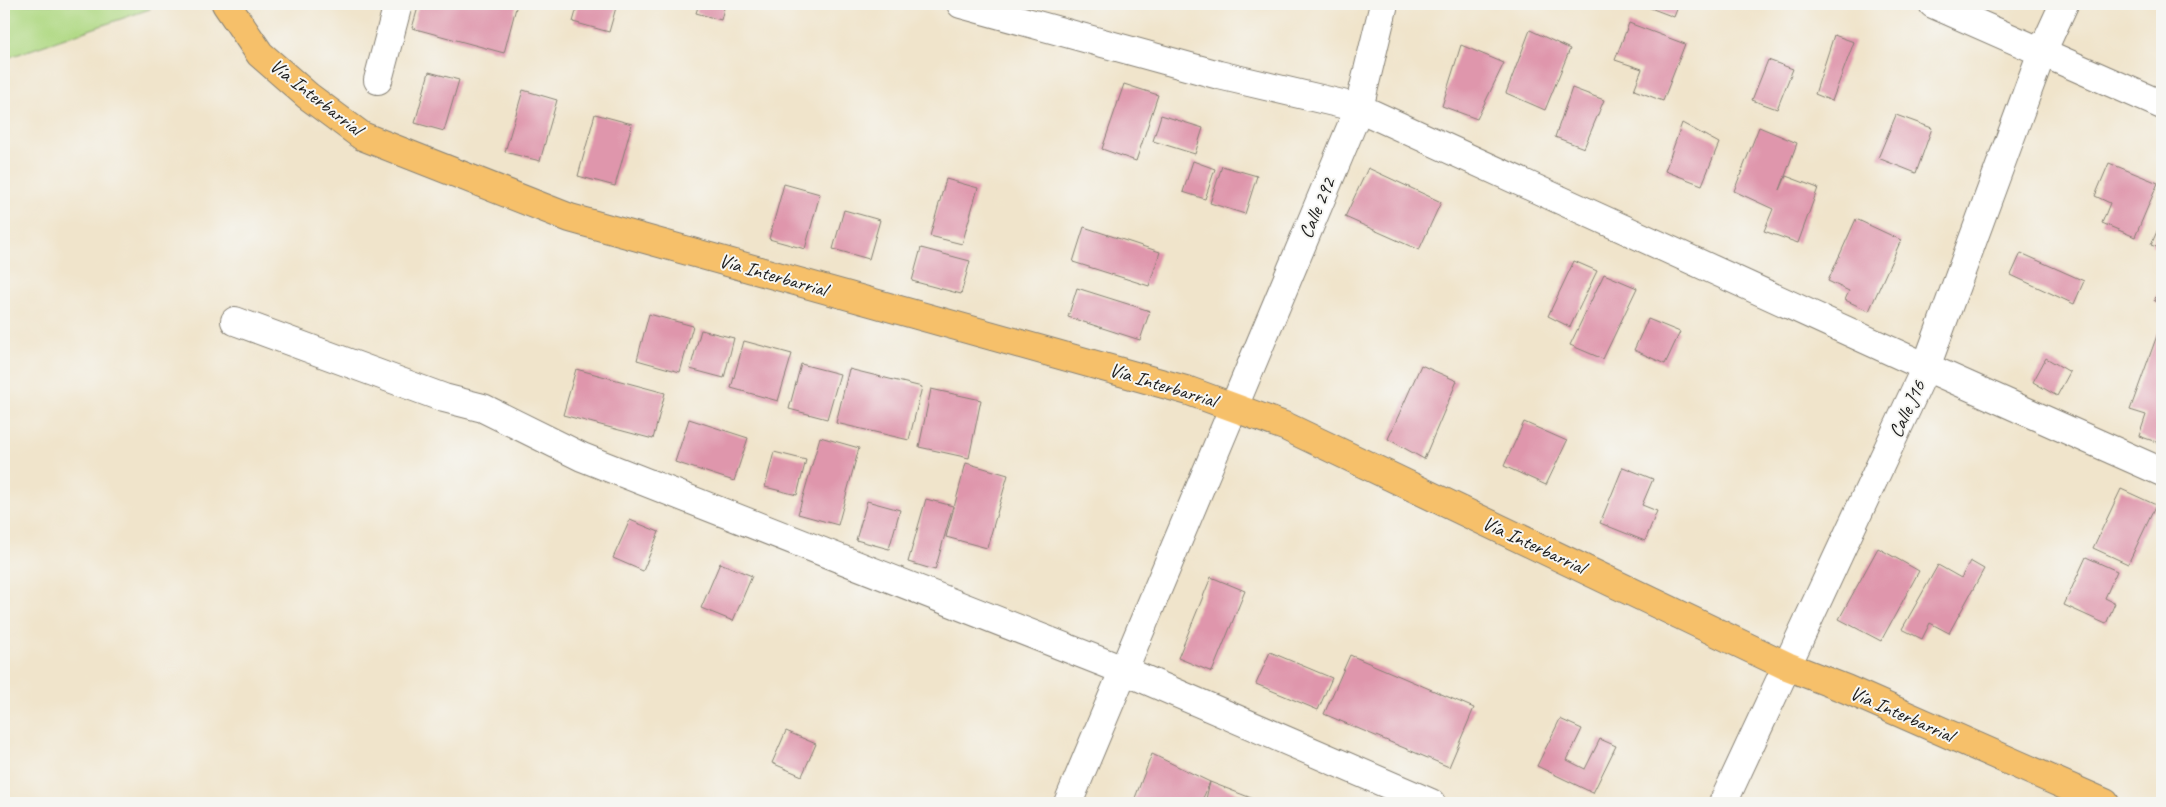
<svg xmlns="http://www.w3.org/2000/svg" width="2166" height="807" font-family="Caveat,sans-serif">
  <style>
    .green { fill: #b0d984; stroke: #667a50 }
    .building { fill: #df96ac }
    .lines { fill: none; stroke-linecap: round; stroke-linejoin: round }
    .minor-casing { stroke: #868074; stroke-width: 30 }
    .primary-casing { stroke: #868074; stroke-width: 30 }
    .minor { stroke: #fff; stroke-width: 28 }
    .primary { stroke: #f6c06b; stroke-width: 28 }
    .labels { text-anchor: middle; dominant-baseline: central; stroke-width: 4; stroke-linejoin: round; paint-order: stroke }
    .street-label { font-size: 20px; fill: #1c1c1c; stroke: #f6f6f2 }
  </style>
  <rect width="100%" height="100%" fill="#f6f6f2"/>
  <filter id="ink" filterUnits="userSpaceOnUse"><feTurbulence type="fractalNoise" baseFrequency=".02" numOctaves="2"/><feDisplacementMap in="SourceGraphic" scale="10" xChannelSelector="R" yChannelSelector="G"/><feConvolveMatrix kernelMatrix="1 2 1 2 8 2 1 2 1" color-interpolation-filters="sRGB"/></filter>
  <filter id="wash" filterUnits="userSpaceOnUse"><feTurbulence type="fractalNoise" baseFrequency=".0096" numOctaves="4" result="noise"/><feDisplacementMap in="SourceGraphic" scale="20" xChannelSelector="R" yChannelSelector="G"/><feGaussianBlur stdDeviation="1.12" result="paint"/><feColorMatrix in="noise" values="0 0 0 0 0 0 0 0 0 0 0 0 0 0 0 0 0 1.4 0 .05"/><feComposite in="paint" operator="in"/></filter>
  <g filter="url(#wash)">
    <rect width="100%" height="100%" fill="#f0e4cb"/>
    <!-- green -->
    <path class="green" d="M4,4h144l2,5 -146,50z"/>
    <g id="blocks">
      <!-- building -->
      <g class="building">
        <path d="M419,4h98l-13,49 -92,-25z"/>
        <path d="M578,4h39l-8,28 -36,-10z"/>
        <path d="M699,4h26l-4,16 -25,-7z"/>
        <path d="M1640,4h39l-5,13z"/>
        <path d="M1629,23l56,21 -22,57 -29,-11 8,-21 -27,-9z"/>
        <path d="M1530,30l40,19 -25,61 -39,-17z"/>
        <path d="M1834,35l20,7 -22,59 -17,-7z"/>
        <path d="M1461,45l43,18 -27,56 -35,-13z"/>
        <path d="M1768,60l25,9 -16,40 -25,-9z"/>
        <path d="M429,72l30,8 -15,51 -29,-8z"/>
        <path d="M1124,84l34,11 -22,66 -34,-12z"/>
        <path d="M1572,88l32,12 -20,48 -29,-11z"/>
        <path d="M523,90l34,10 -17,61 -35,-9z"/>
        <path d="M595,114l37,10 -17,62 -37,-10z"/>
        <path d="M1161,115l42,13 -8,26 -42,-13z"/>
        <path d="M1896,115l36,13 -16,45 -38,-15z"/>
        <path d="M1682,123l37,20 -17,42 -37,-14z"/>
        <path d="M1759,127l38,16 -17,47 6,-14 32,12 -20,55 -34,-12 9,-22 -39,-18z"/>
        <path d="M1193,161l22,8 -10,30 -22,-7z"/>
        <path d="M2109,163l49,20 -23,54 -33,-14 8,-20 -15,-7z"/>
        <path d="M1222,166l35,10 -12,38 -35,-11z"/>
        <path d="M1368,168l73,34 -22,48 -74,-33z"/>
        <path d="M946,179l32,9 -16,56 -32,-8z"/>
        <path d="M784,184l36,10 -15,55 -36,-10z"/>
        <path d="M844,210l36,10 -11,39 -36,-10z"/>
        <path d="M1856,219l45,21 -32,71 -24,-11 4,-9 -21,-10z"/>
        <path d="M2162,220v29l-11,-4z"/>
        <path d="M1084,227l76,25 -11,34 -76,-24z"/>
        <path d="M921,248l49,13 -9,33 -49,-13z"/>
        <path d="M2021,253l63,28 -10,23 -63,-29z"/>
        <path d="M1574,261l23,10 -27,56 -22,-11z"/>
        <path d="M1604,274l33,14 -34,71 -33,-14z"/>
        <path d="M2162,283v22l-8,-4z"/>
        <path d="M1077,288l73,23 -10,29 -72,-23z"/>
        <path d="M649,314l44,12 -13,46 -43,-12z"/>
        <path d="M1648,319l32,13 -15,32 -31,-14z"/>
        <path d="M701,330l33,8 -10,40 -34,-9z"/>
        <path d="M2159,330l3,2v112l-23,-8 7,-21 -16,-5z"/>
        <path d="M744,341l48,13 -14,47 -47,-13z"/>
        <path d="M2046,358l24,14 -13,24 -24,-14z"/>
        <path d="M801,364l39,10 -13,45 -38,-10z"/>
        <path d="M1421,365l36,16 -33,78 -36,-20z"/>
        <path d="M576,369l89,24 -12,46 -90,-24z"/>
        <path d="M849,369l73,18 -13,53 -73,-17z"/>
        <path d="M931,389l50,11 -12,58 -50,-11z"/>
        <path d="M689,419l59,19 -14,43 -59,-19z"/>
        <path d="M1524,422l43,19 -21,44 -42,-19z"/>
        <path d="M820,437l39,11 -21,77 -40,-11z"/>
        <path d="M774,452l32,8 -9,35 -32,-8z"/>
        <path d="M966,463l42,12 -21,73 -41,-11z"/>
        <path d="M1623,467l30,12 -11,26 15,6 -12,30 -45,-18z"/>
        <path d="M2121,489l35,16 -28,59 -35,-16z"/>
        <path d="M926,499l27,7 -18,64 -27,-8z"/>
        <path d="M867,501l33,9 -11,39 -33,-9z"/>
        <path d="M630,520l29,12 -16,39 -30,-13z"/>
        <path d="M1878,548l41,23 -38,70 -42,-22z"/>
        <path d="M2086,557l31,14 -12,27 10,5 -9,21 -42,-19z"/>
        <path d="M1970,561l14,8 -35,64 -19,-10 -8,16 -20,-10 36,-64 23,13z"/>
        <path d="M720,563l32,13 -19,45 -32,-13z"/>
        <path d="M1211,577l34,14 -33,81 -34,-14z"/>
        <path d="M1270,652l62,26 -14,32 -62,-26z"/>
        <path d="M1350,655l124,53 -25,59 -125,-53z"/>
        <path d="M1560,719l22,10 -15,31 18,9 15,-30 16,7 -23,47 -56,-27z"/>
        <path d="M786,731l30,13 -14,32 -30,-13z"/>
        <path d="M1152,754l58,28 -9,21h-68z"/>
        <path d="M1210,782l54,21h-59z"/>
      </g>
    </g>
  </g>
  <g filter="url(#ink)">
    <use href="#blocks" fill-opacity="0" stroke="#868074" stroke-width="1"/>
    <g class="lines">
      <defs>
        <g id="minor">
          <path d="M961,4l258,71 140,33 567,259 236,105"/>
          <path d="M1933,4l229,101"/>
          <path d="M378,80l20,-76"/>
          <path d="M235,321l209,77 39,10 99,49 541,213 308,133"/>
          <path d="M1068,803l291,-695 25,-104"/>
          <path d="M1723,803l203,-436 116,-315 22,-48"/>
        </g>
        <path id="primary" d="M226,4l34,50 48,42 54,40 208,82 619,173 98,36 500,239 59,23 259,114"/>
      </defs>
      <!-- minor casing -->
      <use href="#minor" class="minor-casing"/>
      <!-- primary casing -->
      <use href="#primary" class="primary-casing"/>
      <!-- minor -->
      <use href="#minor" class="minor"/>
      <!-- primary -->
      <use href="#primary" class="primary"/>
    </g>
  </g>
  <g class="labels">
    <!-- street labels -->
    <g class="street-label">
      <text transform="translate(316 97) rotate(38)">Vía Interbarrial</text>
      <text transform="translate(1317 208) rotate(-67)">Calle 292</text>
      <text transform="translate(773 275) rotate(16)">Vía Interbarrial</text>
      <text transform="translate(1163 385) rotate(17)">Vía Interbarrial</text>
      <text transform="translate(1907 409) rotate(-65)">Calle J16</text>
      <text transform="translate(1534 545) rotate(25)">Vía Interbarrial</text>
      <text transform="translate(1902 714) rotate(24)">Vía Interbarrial</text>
    </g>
  </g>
  <!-- margin -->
  <rect width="2166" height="807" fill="none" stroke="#f6f6f2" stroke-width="20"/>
</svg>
